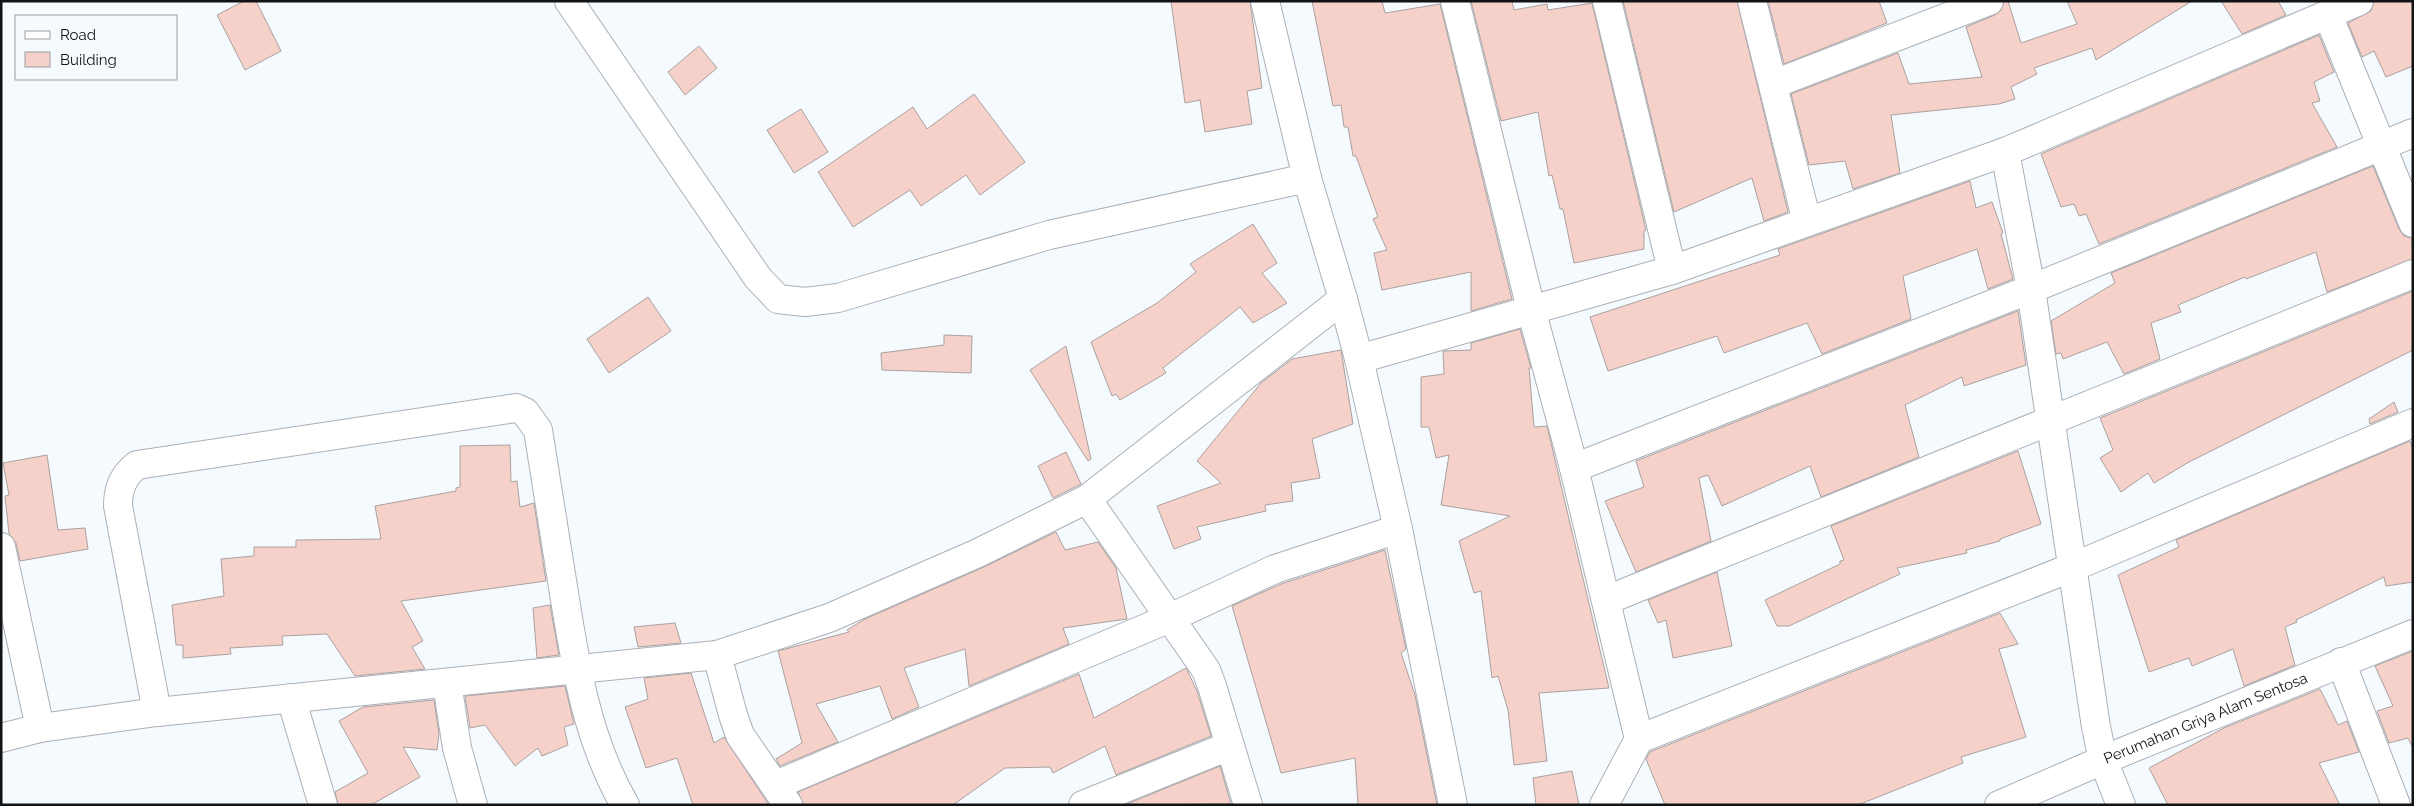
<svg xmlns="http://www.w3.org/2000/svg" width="2414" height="806" font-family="Raleway,sans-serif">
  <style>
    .building { fill: #f6d1ca; stroke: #aaa19f }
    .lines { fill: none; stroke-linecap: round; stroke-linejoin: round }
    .minor-casing { stroke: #abb0b6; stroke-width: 30 }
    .minor { stroke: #fff; stroke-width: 28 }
    .labels { text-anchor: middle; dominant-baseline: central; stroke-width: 4; stroke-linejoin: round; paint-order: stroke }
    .street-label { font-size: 15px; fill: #111315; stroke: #f5faff }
  </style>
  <rect width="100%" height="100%" fill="#f5faff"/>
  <!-- building -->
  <g class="building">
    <path d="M244,1h12l25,50 -36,19 -28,-55z"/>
    <path d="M1171,1h79l12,87 -15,3 5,33 -47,8 -5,-32 -15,3z"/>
    <path d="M1312,1h70l3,12 55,-9 72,295 -41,12v-39l-89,18 -8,-37 13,-3 -14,-31 5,-2 -22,-61h-3l-5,-29h-4l-3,-22 -8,1z"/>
    <path d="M1471,1h41l2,9 33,-6 1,6 44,-7 54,227 -2,1v18l-70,14 -11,-54h-3l-8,-34 -3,1 -11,-64 -37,9z"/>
    <path d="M1623,1h114l51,211 -24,9 -12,-43 -78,34z"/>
    <path d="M1768,1h111l8,22 -103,41z"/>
    <path d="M2004,1h4l13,42 56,-19 -10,-23h125l-96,59 -4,-12 -58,20 3,6 -26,13 4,12 -16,5 -108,11 9,58 -47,16 -8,-28 -36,4 -18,-71 107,-41 11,31 73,-7 -16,-50 29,-12 6,-5z"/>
    <path d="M2221,1h57l8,14 -44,19z"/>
    <path d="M2374,1h39v65l-27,11 -12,-26 -12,6 -14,-34 23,-12z"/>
    <path d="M2319,35l15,37 -20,10 6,19 -8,2 25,44 -238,97 -13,-30 -7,2 -5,-12 -13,3 -20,-53z"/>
    <path d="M699,46l18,22 -32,27 -17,-23z"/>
    <path d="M974,94l51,68 -45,33 -14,-20 -45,31 -11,-16 -57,37 -35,-55 95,-65 14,22z"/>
    <path d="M801,109l27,43 -34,21 -27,-43z"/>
    <path d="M2373,166l26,63 5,7 8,2 1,21 -86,33 -11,-40 -70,27 -1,-2 -67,28 3,7 -30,11 9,36 -36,15 -17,-32 -44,17 -2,-6 -5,1 -5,-33 64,-38 -4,-10z"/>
    <path d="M1970,181l6,27 16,-6 11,31 -2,1 12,45 -25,10 -11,-40 -74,27 8,43 -89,35 -15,-31 -83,30 -7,-17 -109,35 -18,-54 190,-62 -2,-6z"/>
    <path d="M1253,224l24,39 -15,10 25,30 -34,20 -13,-16 -77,61 3,5 -46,27 -4,-6 -4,2 -21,-54 66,-39 39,-31 -6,-8z"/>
    <path d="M2413,291v59l-224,112 -35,21 -6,-10 -27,19 -21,-34 13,-8 -13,-32z"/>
    <path d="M648,297l23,34 -62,42 -22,-34z"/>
    <path d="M2018,311l8,54 -62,21 -2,-9 -57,28 14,52 -98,40 -11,-31 -88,40 -14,-31 -9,3 12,63 -75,31 -31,-71 39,-14 -8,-26z"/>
    <path d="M1520,329l11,39h-2l5,59 13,-1 62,262 -70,5 8,68 -33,4 -6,-55 -10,-34 -6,2 -11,-87 -7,2 -15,-52 51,-25 -69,-11 8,-50 -13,3 -7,-31h-8v-50l23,-3 -1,-23 28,-1v-7z"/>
    <path d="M944,335l28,1 -1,37 -89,-3 -1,-17 63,-8z"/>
    <path d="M1066,346l25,113 -3,2 -58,-91z"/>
    <path d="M1341,350l12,74 -41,15 8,39 -29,5 2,18 -28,4 1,6 -69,16 4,12 -27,10 -17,-43 64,-23 -24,-22 64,-78 31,-24z"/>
    <path d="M2394,402l4,10 -28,12 -1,-5z"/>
    <path d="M2410,441l3,8v133l-27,4 -2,-9 -88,43 1,2 -12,5 10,38 -51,21 -11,-37 -41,17 -3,-8 -40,14 -31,-97 61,-28 -3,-7z"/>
    <path d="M510,445l1,37 6,-1 3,26 14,-4 12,78 -145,20 22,40 -11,6 13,22 -70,7 -28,-42 -45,2 1,9 -53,3 1,6 -48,4v-13h-7l-4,-40 52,-9 -3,-37 33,-3v-9h42v-7l85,-1 -6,-33 81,-15v-3l4,-1v-41z"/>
    <path d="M2018,451l23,73 -41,15v2l-34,9 1,3 -70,15 3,6 -111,52h-12l-12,-26 75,-36v-3l4,-1 -13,-34z"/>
    <path d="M1066,452l15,32 -28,14 -15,-32z"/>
    <path d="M47,455l11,75 27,-2 3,21 -68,12 -4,-18 -7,-9 -4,-38 4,-1 -6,-32z"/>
    <path d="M1056,532l9,18 33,-8 18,26 11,51 -64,9 6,16 -100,42 -4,-37 -61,19 15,39 -27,12 -12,-33 -64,18 22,38 -58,24 -4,-7 26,-16 -24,-92 71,-19 -2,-2 18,-11 119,-52z"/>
    <path d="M1385,550l21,99 -5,4 14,42 22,110h-79l-3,-47 -74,15 -49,-167 49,-22z"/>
    <path d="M1717,572l15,74 -59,12 -7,-38 -8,3 -10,-23z"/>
    <path d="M550,605l9,50 -22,3 -4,-50z"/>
    <path d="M2000,613l18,31 -19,5 27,88 -65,20 2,6 -105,42h-193l-19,-46 4,-7z"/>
    <path d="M675,623l6,20 -43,4 -4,-20z"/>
    <path d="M2413,651v97l-5,-10 -19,5 -12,-32 16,-5 -18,-40z"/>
    <path d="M1186,668l11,23 14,45 -95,39 -11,-29 -52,27 -3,-6 -45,1 -52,37h-150l-5,-13 281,-118 15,44z"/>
    <path d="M691,673l23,70 10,-6 45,68h-76l-16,-47 -31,10 -21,-61 23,-8 -4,-21z"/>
    <path d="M565,686l9,38 -10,3 4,18 -26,11 -4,-8 -23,18 -30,-41 -15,3 -5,-32z"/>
    <path d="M2320,689l18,36 9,-4 12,31 -40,11 21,42h-172l-19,-37 75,-40z"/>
    <path d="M434,700l5,34 -2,16 -34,-3 17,30 -49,28h-33l-3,-13 33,-19 -29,-52 24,-14z"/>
    <path d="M1220,766l11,38 -104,1v-1z"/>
    <path d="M1572,771l7,34h-43l-3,-27z"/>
  </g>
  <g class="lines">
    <defs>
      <g id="minor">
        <path d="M569,1l189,277 20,21 27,3 33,-4 211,-63 258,-57"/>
        <path d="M1265,1l42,177 36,121 16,60 39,170 55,276"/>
        <path d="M1455,1l76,308 43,159 65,271 -35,66"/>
        <path d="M1607,1l65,269"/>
        <path d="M1752,1l55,221"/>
        <path d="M2328,15l85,208"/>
        <path d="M1774,84l215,-83"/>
        <path d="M2005,152l26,137 65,438 7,33 18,45"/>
        <path d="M1359,359l313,-89 333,-118 354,-151"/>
        <path d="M1574,468l457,-179 382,-156"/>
        <path d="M1087,499l119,171 6,16 36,119"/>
        <path d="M1,547l39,181"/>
        <path d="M1607,600l806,-326"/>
        <path d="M717,655l16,60 7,20 48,70"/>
        <path d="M2341,662l55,143"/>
        <path d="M447,683l10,65 16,57"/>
        <path d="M291,698l32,107"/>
        <path d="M157,712l-39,-206c0,-18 5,-30 19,-41l379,-57 9,4 13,18c8,52 17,105 25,157 12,75 23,151 62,218"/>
        <path d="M1,738l39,-10 117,-16 560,-57 112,-37 149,-65 109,-54 256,-200"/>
        <path d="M1639,739l434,-172 340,-144"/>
        <path d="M776,785l394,-167 105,-49 123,-40"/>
        <path d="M1083,805l146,-59"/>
        <path id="s1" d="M1999,805l104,-45 310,-126"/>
      </g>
    </defs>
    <!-- minor casing -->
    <use href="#minor" class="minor-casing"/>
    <!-- minor -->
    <use href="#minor" class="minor"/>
  </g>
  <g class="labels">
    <!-- street labels -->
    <g class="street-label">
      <text stroke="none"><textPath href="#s1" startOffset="224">Perumahan Griya Alam Sentosa</textPath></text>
    </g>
  </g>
  <!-- border -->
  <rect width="2414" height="806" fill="none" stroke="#111315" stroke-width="5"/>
  <!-- legend -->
  <rect x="15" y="15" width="162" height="65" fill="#f5faff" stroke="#9a9ea1"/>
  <rect x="25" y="31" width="25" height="8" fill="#ffffff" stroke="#9a9ea1"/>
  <text x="60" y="40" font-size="15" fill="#111315">Road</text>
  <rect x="25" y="52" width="25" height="15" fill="#f6d1ca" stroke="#9a9ea1"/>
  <text x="60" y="65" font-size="15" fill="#111315">Building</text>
</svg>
